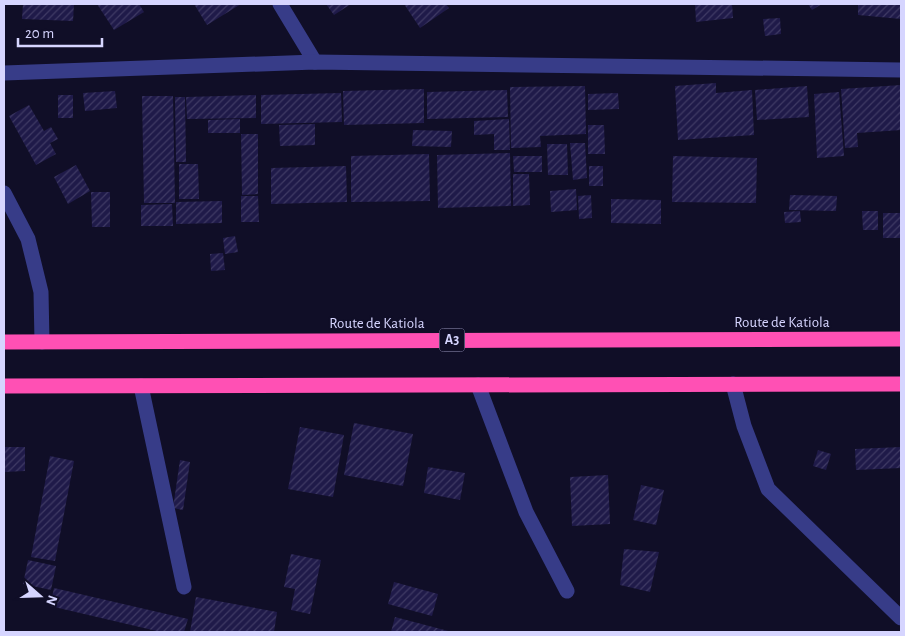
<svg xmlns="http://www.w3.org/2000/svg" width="905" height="636" font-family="'Alegreya Sans',sans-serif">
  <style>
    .building { fill: url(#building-hatch) }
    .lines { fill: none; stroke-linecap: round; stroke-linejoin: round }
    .minor { stroke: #373c88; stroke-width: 15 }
    .highway { stroke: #ff50b4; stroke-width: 15 }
    .labels { text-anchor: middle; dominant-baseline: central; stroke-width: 4; stroke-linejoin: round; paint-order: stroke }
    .shield { fill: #100e27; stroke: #9b99be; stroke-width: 1 }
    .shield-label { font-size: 14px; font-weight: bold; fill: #d6d5ff }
    .street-label { font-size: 15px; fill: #d6d5ff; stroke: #100e27 }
  </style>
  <defs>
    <pattern id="building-hatch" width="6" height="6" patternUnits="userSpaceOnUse" patternTransform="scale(1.25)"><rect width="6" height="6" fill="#1f1a49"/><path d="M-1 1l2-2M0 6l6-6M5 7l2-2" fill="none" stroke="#3f3a64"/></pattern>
  </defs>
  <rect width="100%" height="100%" fill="#100e27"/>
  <!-- building -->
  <g class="building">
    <path d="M23,4h51l-1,17 -51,-2z"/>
    <path d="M97,4h42l5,8 -30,18z"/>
    <path d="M194,4h47l-34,21z"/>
    <path d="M326,4h25l-17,11z"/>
    <path d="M404,4h42l3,4 -29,20z"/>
    <path d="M695,4h37l1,14 -37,4z"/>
    <path d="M808,4h14l-10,6z"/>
    <path d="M858,4h43v15l-43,-4z"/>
    <path d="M780,18l1,16 -16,2 -2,-17z"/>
    <path d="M716,83v10l36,-3 2,45 -76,5 -3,-54z"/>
    <path d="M901,85v45l-44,3 1,14 -13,1 -4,-59z"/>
    <path d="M585,86l1,48 -46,2 1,11 -30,1 -1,-61z"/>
    <path d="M807,86l2,31 -52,3 -2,-30z"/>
    <path d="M424,89v34l-80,2 -1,-34z"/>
    <path d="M507,90l1,27 -81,2v-27z"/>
    <path d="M115,91l2,17 -32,3 -2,-18z"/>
    <path d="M839,92l5,64 -27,2 -3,-64z"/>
    <path d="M341,93l1,29 -81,2v-29z"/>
    <path d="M618,93l1,16 -31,1v-16z"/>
    <rect x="58" y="95" width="15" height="23"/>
    <path d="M256,95v23l-69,1 -1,-22z"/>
    <path d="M142,96h31l2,107h-31z"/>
    <path d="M175,97h10l1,65h-10z"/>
    <path d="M29,105l15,26 7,-4 7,12 -8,4 6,11 -20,11 -27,-49z"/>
    <path d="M240,119v14h-32v-13z"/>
    <path d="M509,119l1,31h-16v-16l-20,1v-14z"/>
    <path d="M315,124v21l-35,1 -1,-21z"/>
    <path d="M588,125h16l1,29h-17z"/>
    <path d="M413,130l39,1 -1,16 -39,-1z"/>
    <path d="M241,134h17v60l-16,1z"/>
    <path d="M570,143h15l2,35 -14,2z"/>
    <path d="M547,144h20l1,31h-20z"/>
    <path d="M510,153l1,53 -73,2 -1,-53z"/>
    <path d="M429,154l1,47 -79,1v-46z"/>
    <path d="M513,156h29v16h-28z"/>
    <path d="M673,156l84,2 -1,45 -84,-1z"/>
    <path d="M179,164h19l1,35h-20z"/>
    <path d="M76,165l14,26 -22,13 -14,-27z"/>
    <path d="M346,166l1,36 -76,2v-36z"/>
    <rect x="589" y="166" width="14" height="20"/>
    <path d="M513,174h16l1,31 -17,1z"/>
    <path d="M576,189l1,21 -26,2 -1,-21z"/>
    <path d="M91,192h19v35h-18z"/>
    <path d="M591,195l1,23 -13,1 -1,-23z"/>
    <path d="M790,195l47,1 -1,15 -47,-1z"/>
    <path d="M241,196h17l1,26h-18z"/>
    <path d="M611,199l50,1v24l-50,-1z"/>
    <path d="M222,201v22l-46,1v-22z"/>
    <path d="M172,204l1,22h-32v-21z"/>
    <path d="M800,211l1,11 -16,1 -1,-11z"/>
    <path d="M862,211h16v19h-15z"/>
    <rect x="883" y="213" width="18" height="25"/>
    <path d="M235,236l3,16 -13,2 -2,-16z"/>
    <path d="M223,253l2,17 -14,1 -1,-17z"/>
    <path d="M354,423l59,11 -10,52 -59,-11z"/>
    <path d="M300,427l44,8 -11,62 -45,-8z"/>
    <path d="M4,447h21v24l-21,1z"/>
    <path d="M901,447v21l-45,2 -1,-21z"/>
    <path d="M818,450l13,4 -5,16 -13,-4z"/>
    <path d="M50,456l24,5 -19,100 -24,-4z"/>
    <path d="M180,460l10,2 -7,48 -10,-2z"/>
    <path d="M428,467l37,6 -5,27 -36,-7z"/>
    <path d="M608,475l2,49 -38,2 -2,-49z"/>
    <path d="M641,485l23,5 -8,35 -23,-5z"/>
    <path d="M624,549l35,3 -9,40 -30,-7z"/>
    <path d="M291,554l30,6 -11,54 -19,-4 4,-21 -11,-2z"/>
    <path d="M28,560l28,6 -5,24 -28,-6z"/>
    <path d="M394,582l44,12 -6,22 -44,-12z"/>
    <path d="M54,588l134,31 -4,13h-23l-111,-26z"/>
    <path d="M196,597l81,15 -3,20h-84z"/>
    <path d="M395,617l57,15h-61z"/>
  </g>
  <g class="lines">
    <!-- minor -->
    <g class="minor">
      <path d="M280,4l35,58"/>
      <path d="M4,73l311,-11 586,8"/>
      <path d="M4,193l24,46 13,53 1,50"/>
      <path d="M733,384l11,42 24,63 133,129"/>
      <path d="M478,385l48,127 41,79"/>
      <path d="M141,386l43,201"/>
    </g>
    <!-- highway -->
    <g class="highway">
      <path d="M4,342l897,-3"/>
      <path d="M4,386l897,-2"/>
    </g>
  </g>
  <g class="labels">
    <!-- shield labels -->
    <rect class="shield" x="439.5" y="328.5" width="25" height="23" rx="4"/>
    <g class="shield-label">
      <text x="452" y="340">A3</text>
    </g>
    <!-- street labels -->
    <g class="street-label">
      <text x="782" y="322">Route de Katiola</text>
      <text x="377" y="323">Route de Katiola</text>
    </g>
  </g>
  <!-- border -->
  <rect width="905" height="636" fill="none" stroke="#d6d5ff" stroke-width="10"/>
  <!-- north arrow -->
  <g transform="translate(40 596) rotate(110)" stroke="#100e27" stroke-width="4" paint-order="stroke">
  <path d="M0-4L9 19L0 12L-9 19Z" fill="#d6d5ff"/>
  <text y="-8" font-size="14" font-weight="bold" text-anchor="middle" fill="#d6d5ff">N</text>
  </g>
  <!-- scale -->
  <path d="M18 38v8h84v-8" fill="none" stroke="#d6d5ff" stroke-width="2.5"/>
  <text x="25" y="38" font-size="15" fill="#d6d5ff" stroke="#100e27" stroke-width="4" paint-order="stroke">20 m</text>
</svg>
